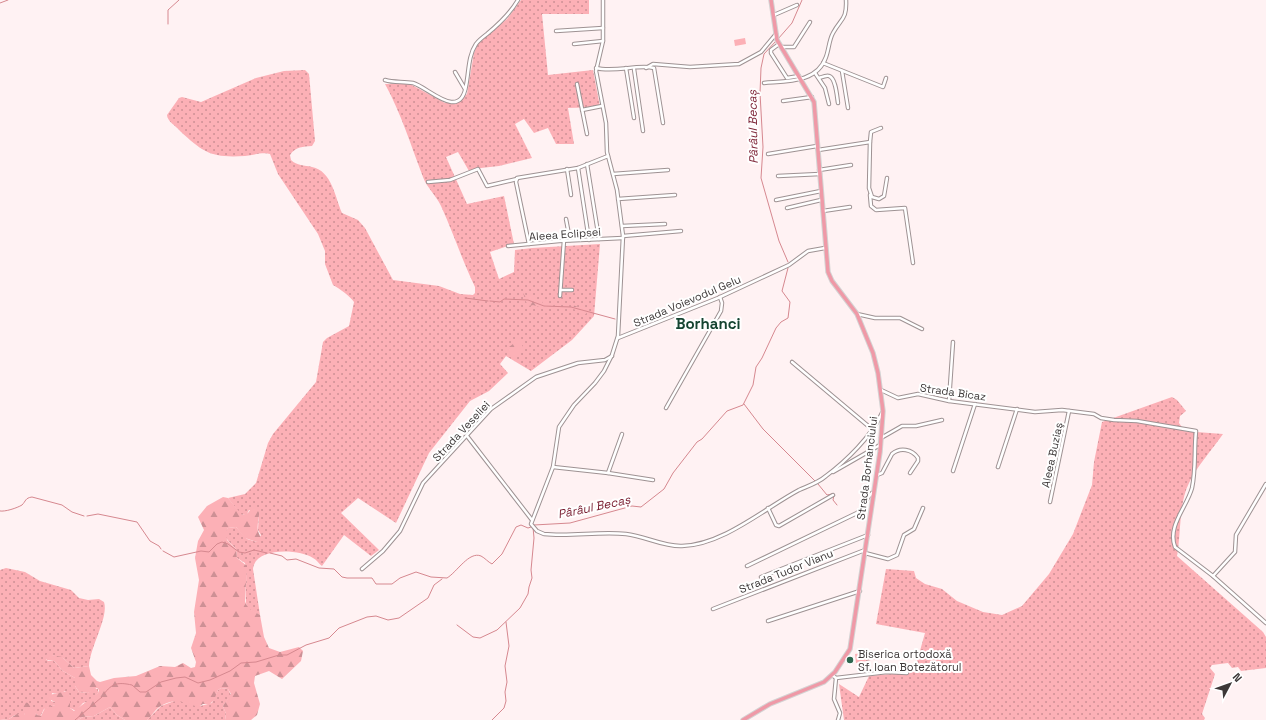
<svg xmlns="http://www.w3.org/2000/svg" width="1266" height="720" font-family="'Space Grotesk',sans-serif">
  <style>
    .grass { fill: url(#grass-dots) }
    .forest { fill: url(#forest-firs) }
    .cemetery { fill: url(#cemetery-stones) }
    .park { fill: #fcb0b6 }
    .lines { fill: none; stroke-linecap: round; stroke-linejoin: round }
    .stream { stroke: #d6888f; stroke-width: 1 }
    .minor-casing { stroke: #9e9293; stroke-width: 4.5 }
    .major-casing { stroke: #d4d3d3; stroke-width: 5.5 }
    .minor { stroke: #fff; stroke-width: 2.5 }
    .major { stroke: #ef99a7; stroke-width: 3.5 }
    .poi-dot { fill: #2d664e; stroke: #fff; stroke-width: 1.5 }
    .labels { text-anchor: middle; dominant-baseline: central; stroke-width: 4; stroke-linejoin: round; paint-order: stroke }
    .street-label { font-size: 11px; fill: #3d3838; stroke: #fff }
    .poi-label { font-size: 11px; fill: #3d3838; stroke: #fff; text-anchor: start }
    .water-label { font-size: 12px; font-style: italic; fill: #791d30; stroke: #fff }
    .district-label { font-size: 15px; font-weight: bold; fill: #154431; stroke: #fff }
  </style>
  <defs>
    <pattern id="grass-dots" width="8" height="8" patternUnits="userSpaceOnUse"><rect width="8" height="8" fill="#fcb0b6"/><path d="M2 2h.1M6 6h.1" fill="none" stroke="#cd9095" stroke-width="1.8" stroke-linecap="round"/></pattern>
    <pattern id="forest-firs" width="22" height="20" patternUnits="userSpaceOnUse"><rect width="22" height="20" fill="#fcb0b6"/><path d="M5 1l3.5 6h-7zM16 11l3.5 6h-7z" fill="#cd9095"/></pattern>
    <pattern id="cemetery-stones" width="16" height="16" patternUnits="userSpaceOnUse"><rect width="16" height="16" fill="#fcb0b6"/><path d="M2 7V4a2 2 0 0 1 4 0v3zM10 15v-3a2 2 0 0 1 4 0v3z" fill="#cd9095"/></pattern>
  </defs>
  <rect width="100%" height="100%" fill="#fff2f3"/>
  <!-- grass -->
  <g class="grass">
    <path d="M521,0h68v14h-47l6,61 45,-5 7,37 -32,1 6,36h-18l-8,-16 -14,5 -10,-14 -9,5 17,34 -33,8 -18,2 -12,3 -11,-19 -12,5 21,47 37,-8 10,48 -24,8 9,27 15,-7 1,-22 17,-2 68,-4 -6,72 -22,24 -41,31 -25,-15 -6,8 8,9 -19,18 -19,10 -41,52 -33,70 -38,-25 -17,15 38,37 -8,6 -27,-21 -22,31c-3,-2 -5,-6 -9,-8 -14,-9 -58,-11 -60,11l7,46c-4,-2 -10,-4 -13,-8 -3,-6 1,-32 -2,-44l-8,-5 -1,-9c-5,-7 -16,-12 -8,-21l8,-1 11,12 10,3 4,-7 -3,-5 1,-18 -10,-2 -2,4 -6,1 -13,-17 17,-4 11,-11 12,-40 5,-9 43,-52 7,-40 4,-4 22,-12 5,-24c-3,-5 -15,-14 -21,-17l-8,-21v-13l-7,-17 -40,-60 -8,-20c-7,-2 -17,1 -25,2 -34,2 -41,-3 -65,-25 -4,-5 -13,-10 -13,-16l12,-17 3,-1 19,5 55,-24 28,-7 21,-1 4,4 6,67 -3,5c-9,1 -16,0 -22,9l1,5c6,6 13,5 21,7 20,4 23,30 30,46l16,7 7,8 28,52 46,6 21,8 13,1 2,-2v-6c-13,-27 -22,-55 -34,-81 -5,-11 -14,-18 -18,-29 -12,-31 -22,-64 -38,-93h25l35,19 14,-2 8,-7 7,-41 4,-10 5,-5 24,-19z"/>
    <path d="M1172,397l5,3 9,11 -6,5 -1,7 5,7 -1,1 40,3c-11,16 -26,32 -34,49 -10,19 -8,51 -12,73l86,76 3,5v31l-25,3 -3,-4 -6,1 -4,-5 -16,2 -2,3 5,6 -13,40 3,4 -1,2h-360l-5,-36 20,13 10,-21 45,-4 11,-39 -49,-9 10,-55 28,2 2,7 9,6 17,5 15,12 26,11 19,3 20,-9 27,-32 24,-40 19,-49 2,-23 8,-40z"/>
    <path d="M6,568l19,4 15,9 31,9 8,8 9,2 11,-1 5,3c5,15 -14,45 -15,64l-15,2 -11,-10 -12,-3 -5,4 2,2h6l9,10 12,7v8l4,6 9,1 5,-4h5v4l-8,8 -7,2 -7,8 -6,-3v-12l-5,-5 -5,3 -8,-1 -1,8 4,1v3l-11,4 -4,8 -9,-7 -2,-5 -5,10h-9l-6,4 -9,1v-150z"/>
    <path d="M221,688l7,1 3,6 -8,11 3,8 -1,6h-78l14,-14 16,-6 23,6 12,-3 6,-13z"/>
    <path d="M110,707l7,8 8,5h-47l5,-3 11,-1z"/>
  </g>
  <!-- forest -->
  <g class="forest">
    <path d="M523,293l4,3 9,1v6l6,-5 1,4 -3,3h6l2,-2 2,3 -4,3 -13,-4 -3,1 -3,-2z"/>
    <path d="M573,305l14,6 -1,3 -15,-6z"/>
    <path d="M517,341h3l3,6 -7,9 -4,2 -7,-8z"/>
    <path d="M223,497l5,1 14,17 6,-2 5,-7 4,1c5,7 -1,16 1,24 1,4 3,5 3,10l-4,1 -12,-4 -9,-11 -8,1 -2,4 1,8 9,9 1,9 10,8 -2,35c2,8 8,10 15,14l4,22 5,11 11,4 19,-5 4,4 -2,10 -19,18 -13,-8 -14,5 -1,7 6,21 -3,11 -6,5h-26l1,-6 -3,-8 8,-12 -3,-5 -7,-1 -3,2 -4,10 -4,4h-7l-5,3c-15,-6 -30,-10 -43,4 -3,3 -4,6 -8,9h-22l-8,-5 -7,-8 -16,9 -11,1 -5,3h-78l9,-1 8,-5 7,1 1,-3 -4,-6 3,-4 4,1 9,12 4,1 4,-8 10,-3v-3l-6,-3v-4l19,-4 2,5v12l4,3 24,-18 1,-3 -2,-2 -9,5 -9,-1 -4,-6v-8l-12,-7 -9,-10 -7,-1 -2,-3 2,-3 15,3 12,11 15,-2 2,9 6,6 3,1 14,-4 22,-2 24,-10 15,1 8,-4 8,5 4,-1 1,-5 -5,-14 5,-15 -2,-21 5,-32 -4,-22 3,-17 6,-11 -6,-13 9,-11z"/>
  </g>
  <!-- cemetery -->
  <path class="cemetery" d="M875,651l1,8 -20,4 -1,-9z"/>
  <!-- park -->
  <path class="park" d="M745,38l1,6 -11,2 -1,-6z"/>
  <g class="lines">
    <!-- stream -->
    <g class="stream">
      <path d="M0,3l8,-3"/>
      <path d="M168,24v-14l11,-10"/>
      <path d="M778,39l14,-16 10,-23"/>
      <path d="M776,41l-12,13 -3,14 -1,25 3,54 -2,31 18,63 9,21"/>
      <path d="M465,298l23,3"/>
      <path d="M490,301l10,1 4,-3 24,1 16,6 27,1 44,12"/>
      <path d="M744,404l19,25 53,53"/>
      <path d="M818,484l9,11 5,-1"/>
      <path d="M834,495l-1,5 4,5"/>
      <path d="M0,511c5,1 17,-3 22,-6 4,-4 3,-7 10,-8l30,8 10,7 12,4"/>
      <path d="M87,516l11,-2 39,8 13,19 9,5 2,3"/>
      <path d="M534,525l36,-2 62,-17 9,1 23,-18 9,-16 24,-31 5,-3 25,-28 16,-6 10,-20 3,-18 6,-9 14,-30 5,-6 7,-4 2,-16 -8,-11 6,-23"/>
      <path d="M163,551l11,6 27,-6 8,1 8,-8 5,-2 6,2 11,8 6,1 9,-3 13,3"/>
      <path d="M270,553l12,3 5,4 9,-1 23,9 15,1 8,8 5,1h25l4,6h16l8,-6 16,-6 15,5 16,1c10,-6 22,-27 34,-22 4,2 7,6 11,8l10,-10 14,-27 5,-2 7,3 3,-1"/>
      <path d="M457,625l16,12 7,1 17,-8 23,-22 8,-14 1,-7 3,-9 -1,-8 3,-32 -1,-11"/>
      <path d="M104,694c8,-11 14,-12 28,-9l8,7h6l15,-10 15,-4 9,-1 13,6 12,-3 20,-9 11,-8 15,-1 23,-7h8l19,-10 23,-7 10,-10 28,-11 9,-1 12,4 11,-2 29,-20 6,-13 8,-6"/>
      <path d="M75,720l27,-23"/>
      <path d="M492,720l12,-12 2,-7 -1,-9 2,-10 -2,-16 4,-20 -3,-24"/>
    </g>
    <defs>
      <g id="minor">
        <path d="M603,0v41l-7,30 10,52 1,29 10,38 6,46 -5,100 -6,19 -8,16 -9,12 -21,22 -15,22 -6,40 -22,57 6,7 7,3c27,3 55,-3 82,0 19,2 38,13 56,12 41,-1 83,-38 117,-56 9,-4 19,-7 27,-14 20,-15 46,-40 56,-63"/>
        <path d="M774,15l23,-10"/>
        <path d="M556,31l47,-3"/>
        <path d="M574,44l29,-3"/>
        <path d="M779,44l-8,6v3l16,25 12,-2"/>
        <path d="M782,47h12l16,-25"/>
        <path d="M823,63l60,24 3,-9"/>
        <path d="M596,68c18,5 42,-4 58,0l9,55"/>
        <path d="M626,68l8,50"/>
        <path d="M646,68l7,-4 37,3 49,-3 22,-12 15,-18"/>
        <path d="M634,69l9,62"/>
        <path d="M842,71l6,37"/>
        <path d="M455,72l10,17"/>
        <path d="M815,73l10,15 4,16"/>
        <path d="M819,78c3,-1 8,-3 10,-2 7,2 8,21 9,27"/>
        <path d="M385,80c9,3 18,1 28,3 15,4 47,39 53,3 3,-14 2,-30 10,-42 3,-4 7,-7 11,-10 12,-10 23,-20 31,-34"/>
        <path d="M764,83c23,-2 53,0 62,-26 3,-8 3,-17 7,-24 8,-15 14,-13 13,-33"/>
        <path d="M577,84l10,50"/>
        <path d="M783,101l29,-4"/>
        <path d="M582,110l20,-4"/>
        <path d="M870,142l1,-10 10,-4"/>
        <path d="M818,150l52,-8 -1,46 3,9 7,2 5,-3 3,-18"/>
        <path d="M768,154l49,-8"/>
        <path d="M587,164l12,75"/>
        <path d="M578,168l11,72"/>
        <path d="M567,169l4,26"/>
        <path d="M819,170l32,-5"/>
        <path d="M613,174l55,-4"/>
        <path d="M778,176l42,-2"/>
        <path d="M428,182l22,-2 28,-11 9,17 30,-7"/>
        <path d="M870,195l1,11 5,4 29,-2 8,55"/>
        <path d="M618,199l57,-4"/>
        <path d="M776,200l45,-9"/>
        <path d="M787,208l34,-8"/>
        <path d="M823,211l27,-4"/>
        <path d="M566,219l4,21"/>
        <path d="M622,226l43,-2"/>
        <path d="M623,236l58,-5"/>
        <path d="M529,244l-13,-62 1,-4 61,-10 30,-12"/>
        <path d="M508,246l51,-5 64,-3"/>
        <path d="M561,290h11"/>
        <path d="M560,296l4,-56"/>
        <path d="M857,314l18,4h25l22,11"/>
        <path d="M618,338l100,-40 71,-33 19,-14 17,-3"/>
        <path d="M792,362l81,68"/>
        <path d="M881,390l17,8 20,-4 31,7 86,11 27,-2 32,4 7,4 13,2 23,1 59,10c-2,19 0,39 -4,57 -5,19 -25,38 -17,59l38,29 53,47"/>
        <path d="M949,401l4,-59"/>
        <path d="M666,408l55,-97 1,-8 -2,-6"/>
        <path d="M467,436l65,84"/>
        <path d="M881,438l21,-12h14l26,-6"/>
        <path d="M553,467l55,6 45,7"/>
        <path d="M998,467l19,-58"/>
        <path d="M953,471l22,-67"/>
        <path d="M833,472l47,-27"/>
        <path d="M608,473l14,-39"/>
        <path d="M877,475l5,-2 10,-19c8,-7 20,-5 26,4v3l-8,12"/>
        <path d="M1050,502l19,-91"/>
        <path d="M768,508l8,17 3,1 54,-31"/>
        <path d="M865,553l23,6 9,-4 7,-20 10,-6 9,-21"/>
        <path d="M747,566l110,-53c7,-5 8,-14 15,-20"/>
        <path d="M362,569l21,-18 17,-20 23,-48 68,-74 45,-32 42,-14 27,-3 7,-4"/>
        <path d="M1213,576l22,-24 1,-17 30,-51"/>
        <path d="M761,577l107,-42"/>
        <path d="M713,609l152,-59"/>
        <path d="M768,621l92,-30"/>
        <path d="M832,675l4,3 -2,21 6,14 -2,7"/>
        <path d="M836,678l51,-6 20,1"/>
      </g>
      <path id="major" d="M743,720l27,-16 54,-22 11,-10 15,-23 30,-197 3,-41 -5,-38 -5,-20 -16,-39 -25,-33 -4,-9 -14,-170 -37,-62 -6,-40"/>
    </defs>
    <!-- minor casing -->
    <use href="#minor" class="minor-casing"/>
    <!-- major casing -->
    <use href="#major" class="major-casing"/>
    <!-- minor -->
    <use href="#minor" class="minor"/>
    <!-- major -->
    <use href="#major" class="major"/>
  </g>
  <!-- markers -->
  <circle class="poi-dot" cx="850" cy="660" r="4"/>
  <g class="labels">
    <!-- street labels -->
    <g class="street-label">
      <text transform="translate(565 234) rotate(-4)">Aleea Eclipsei</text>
      <text transform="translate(687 301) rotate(-23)">Strada Voievodul Gelu</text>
      <text transform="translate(953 392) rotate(8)">Strada Bicaz</text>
      <text transform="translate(461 431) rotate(-47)">Strada Veseliei</text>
      <text transform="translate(1052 455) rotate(-78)">Aleea Buziaş</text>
      <text transform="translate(867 468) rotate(-83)">Strada Borhanciului</text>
      <text transform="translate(786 571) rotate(-22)">Strada Tudor Vianu</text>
    </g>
    <!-- poi labels -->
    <g class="poi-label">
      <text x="858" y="654">Biserica ortodoxă<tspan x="858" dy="13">Sf. Ioan Botezătorul</tspan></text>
    </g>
    <!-- water labels -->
    <g class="water-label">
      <text transform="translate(753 127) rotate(-91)">Pârâul Becaș</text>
      <text transform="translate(594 507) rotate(-12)">Pârâul Becaș</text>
    </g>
    <!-- district labels -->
    <g class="district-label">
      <text x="708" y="323">Borhanci</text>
    </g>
  </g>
  <!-- north arrow -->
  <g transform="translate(1230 684) rotate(49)" stroke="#ffffff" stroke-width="3" paint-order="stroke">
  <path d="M0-3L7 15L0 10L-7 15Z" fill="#3d3838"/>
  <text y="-6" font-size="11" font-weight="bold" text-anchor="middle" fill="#3d3838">N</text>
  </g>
</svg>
